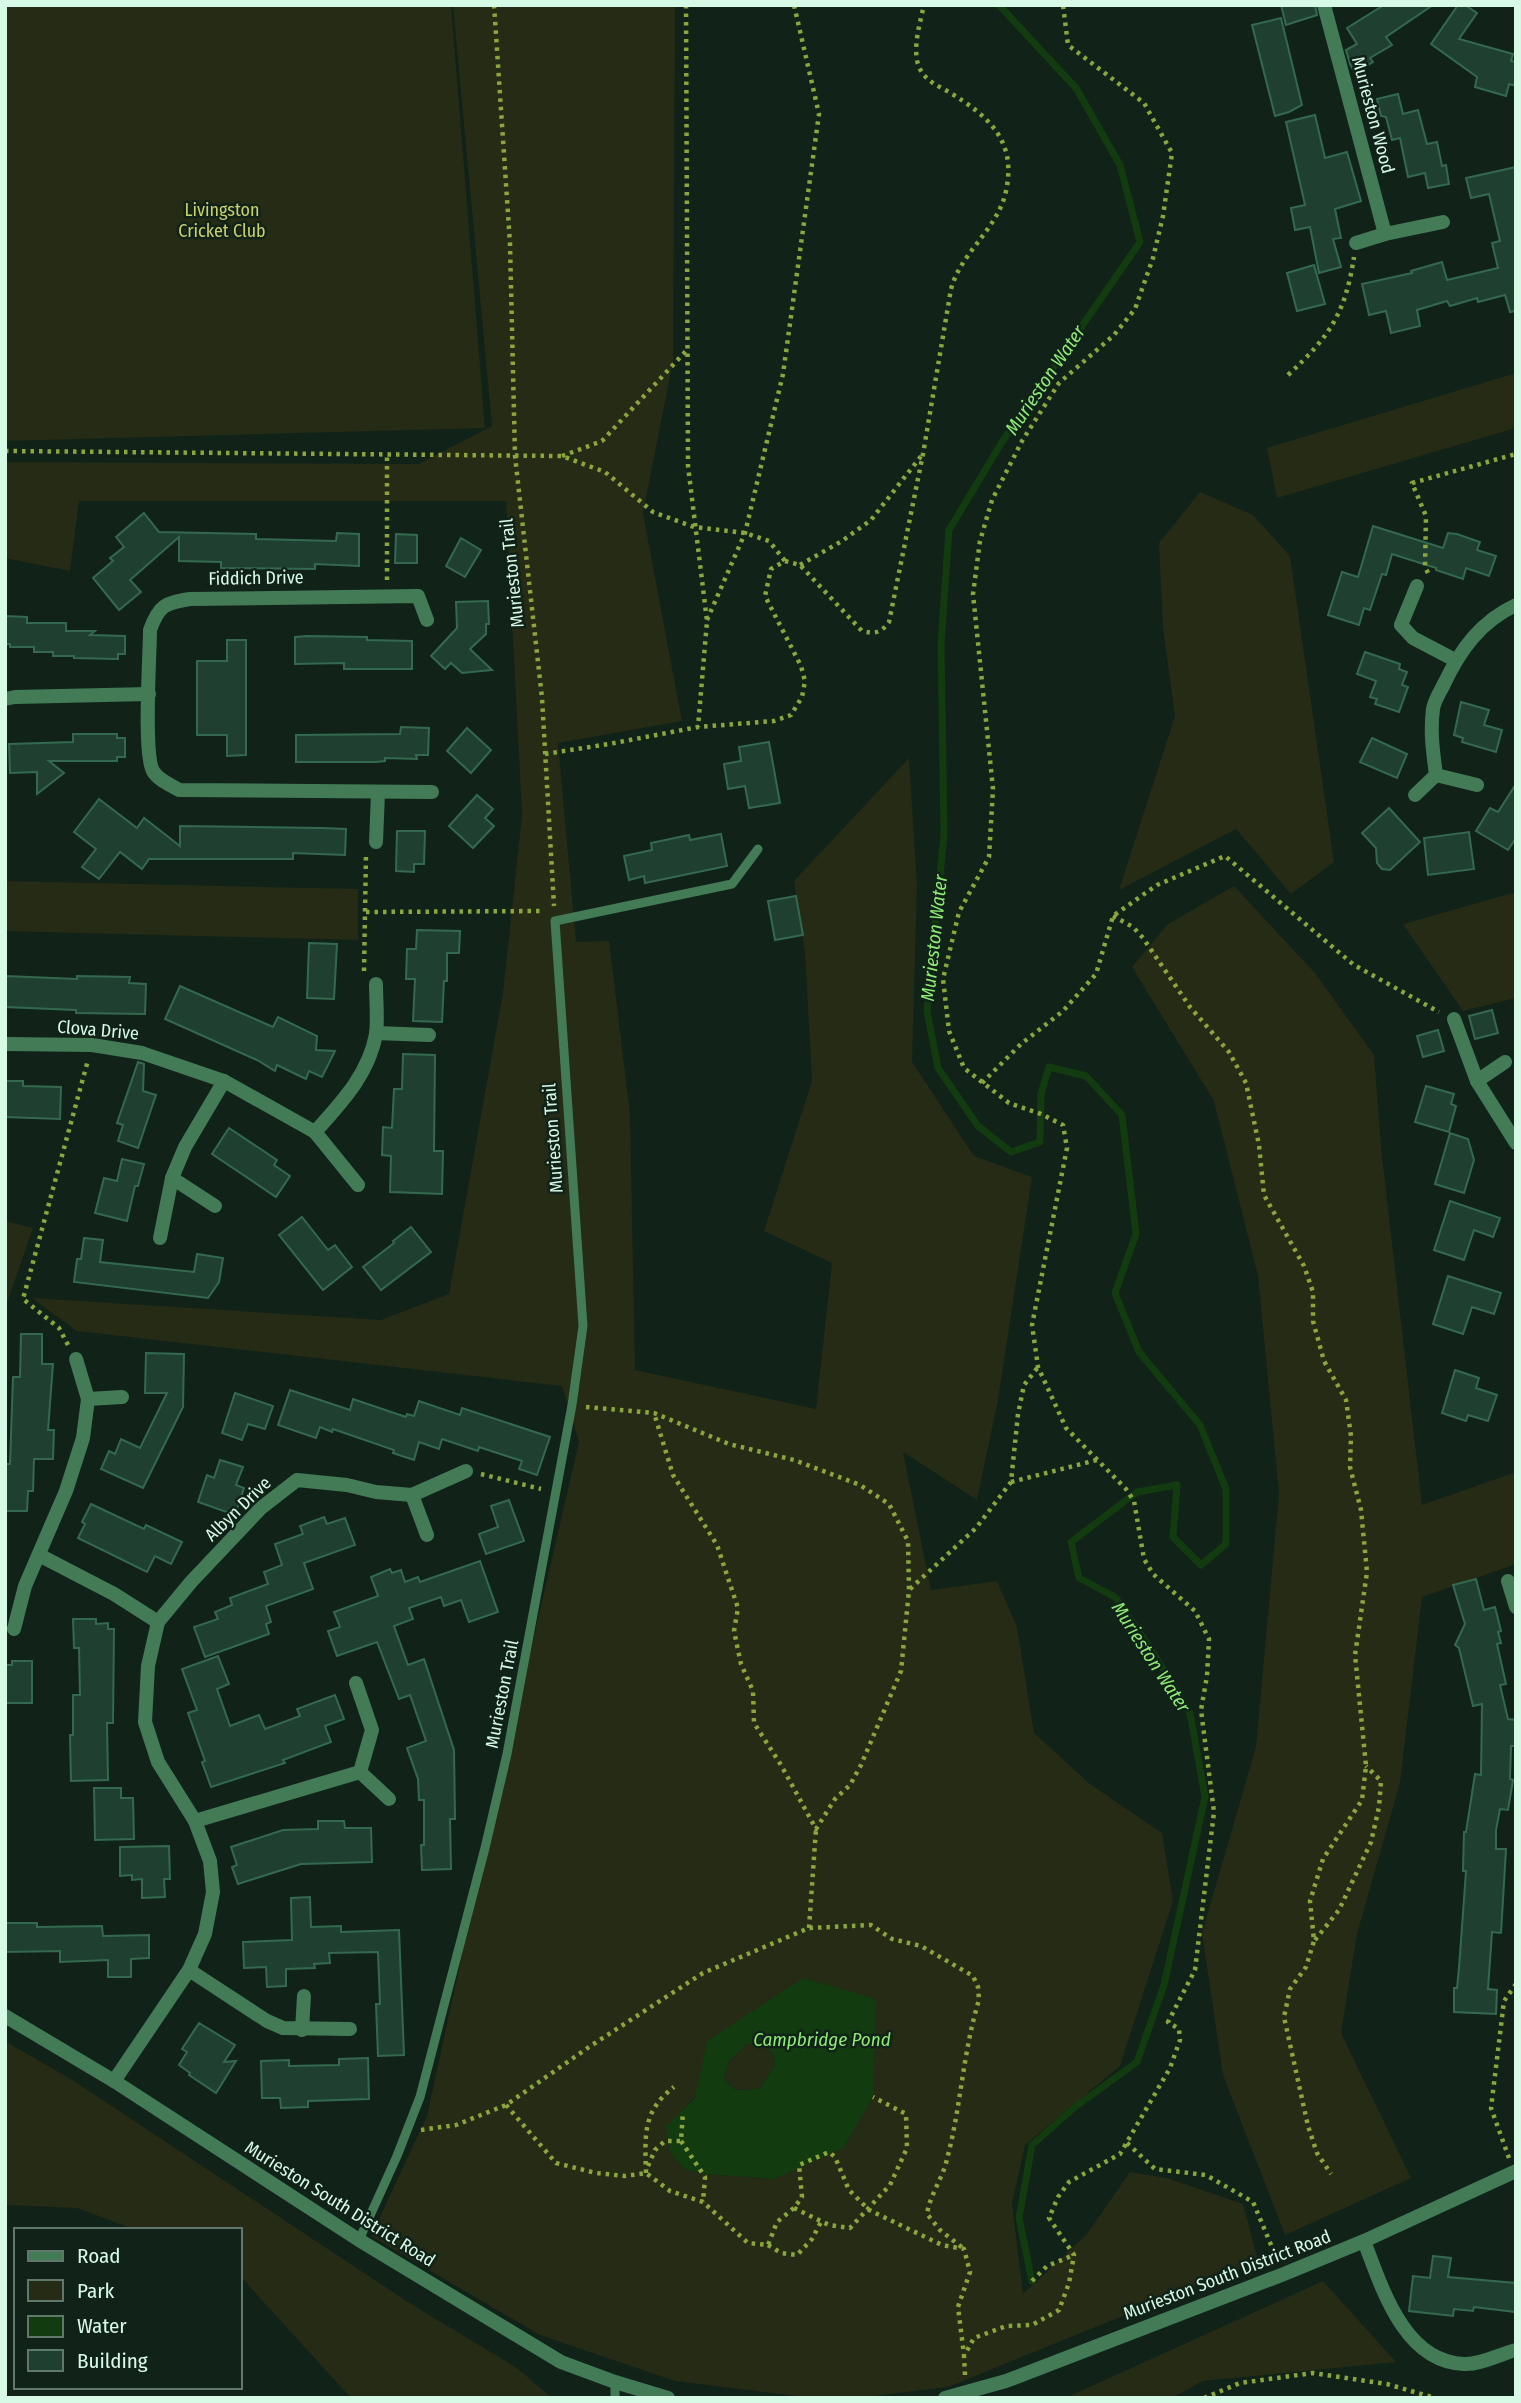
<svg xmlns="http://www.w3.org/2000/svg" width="1521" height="2403" font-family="'Fira Sans Condensed',sans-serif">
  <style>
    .green { fill: #252b15; fill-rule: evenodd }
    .water { fill: #123b10; fill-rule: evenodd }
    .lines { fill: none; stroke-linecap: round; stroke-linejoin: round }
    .stream { stroke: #123b10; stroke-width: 7 }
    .building { fill: #1f4030; stroke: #34694f; stroke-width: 2 }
    .path { stroke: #8ca63e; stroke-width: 4.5; stroke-dasharray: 3.5 5; stroke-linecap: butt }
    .service { stroke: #427b56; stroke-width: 9 }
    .minor { stroke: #427b56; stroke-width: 14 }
    .tertiary { stroke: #427b56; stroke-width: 14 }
    .labels { text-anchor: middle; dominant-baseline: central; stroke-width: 5; stroke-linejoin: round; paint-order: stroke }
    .street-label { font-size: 18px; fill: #d7fae6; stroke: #112219 }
    .park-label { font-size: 18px; fill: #cad06c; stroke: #112219 }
    .water-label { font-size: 19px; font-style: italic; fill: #8eec72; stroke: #112219 }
  </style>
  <rect width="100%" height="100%" fill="#112219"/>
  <!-- green -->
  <g class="green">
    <path d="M5,5h446l34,423 -480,13z"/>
    <path d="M453,5h222l-2,356 -30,152 39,208 -124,22 18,199 33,-1 21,172 5,257 181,39 16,-146 -68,-32 48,-150 -7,-129 -11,-71 115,-123 8,127 -5,177 62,94 58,21 -34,223 -21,100 -74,-48 28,138 66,-9 20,46 17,106 56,51 72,49 11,68 -53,165 -95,79 -13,59 11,90 64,-60 43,-62 37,6 76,26 15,57 -310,126 -91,11h-43l-139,-17 -135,-46 -169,-99 56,-120 64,-295 88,-379 -17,-56 -485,-55 -45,-33 349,22 68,-26 54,-301 19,-178 -16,-314h-427l-9,70 -65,-13v-96l414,2 73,-38zM803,1979l-29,200 -69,-5 -21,-5 -1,-59z"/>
    <path d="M1516,373v55l-239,70 -10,-50z"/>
    <path d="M1200,492l53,23 37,41 44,306 -43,32 -55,-65 -117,61 56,-174 -12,-88 -4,-85z"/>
    <path d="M5,881l353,8v51l-353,-9z"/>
    <path d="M1234,886l81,87 59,82 7,92 41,358 94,-33v92l-94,33 -22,186 -43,151 -16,99 70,145 -126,57 -62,-160 -21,-142 54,-186 23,-253 -21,-218 -44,-175 -82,-134 36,-43z"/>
    <path d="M1516,892v106l-53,13 -60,-87z"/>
    <path d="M5,1221l28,7 -28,81z"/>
    <path d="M5,2041l69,40 337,223 106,64 35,30h-201l-111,-122v-46h-104l-59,-22 -72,-3z"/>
    <path d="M747,2044h15l11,9 2,12 -16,24 -24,1 -11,-11 5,-18z"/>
    <path d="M1323,2281l73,81 -193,19 -31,17h-107z"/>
  </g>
  <!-- water -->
  <path class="water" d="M803,1978l73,21 -3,98 -30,51 -69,31 -69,-5 -21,-5 -14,-17 -4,-26 29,-28 12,-57zM747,2044h15l11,9 2,12 -16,24 -24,1 -11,-11 5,-18z"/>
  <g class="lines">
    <!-- stream -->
    <path class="stream" d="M999,5l77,83 44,77 20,77 -138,200 -53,88 -8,113 3,191 -17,177 11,57 40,58 33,26 29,-10 1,-48 8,-27 37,9 36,39 14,119 -21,59 24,59 61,73 26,64v55l-25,21 -28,-28 4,-52 -40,7 -66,50 8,36 36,19 38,55 37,61 15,84 -41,188 -27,77 -62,45 -43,38 -13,73 13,63"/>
  </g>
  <!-- building -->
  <g class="building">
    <path d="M1281,5h34l2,10 -31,10z"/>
    <path d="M1384,5h49l-47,32 6,8 -22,13 3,4 -18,11 -5,-9 -4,-14 11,-6 -10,-16z"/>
    <path d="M1458,5h7l12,8 -18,26 54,15 -2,7 5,1v24l-7,-2 -3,12 -31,-9 2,-10 -46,-33z"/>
    <path d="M1281,18l21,87 -13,7 -14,4 -23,-91z"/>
    <path d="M1398,94l5,20 15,-4 9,34 10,-2 5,24 4,-1 3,19 -21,4 -3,-15 -17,4 -8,-39 -8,2 -6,-23 -5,-1 -4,-17z"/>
    <path d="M1315,115l10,43 22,-6 14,49 -26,8 6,29 -8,1 8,28 -22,6 -9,-46 -15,3 -4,-22 14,-3 -19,-83z"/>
    <path d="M1516,167v144l-6,1 -5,-17 -27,7 -1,-4 -27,8 -3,-5 -30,9 3,16 -29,7 -5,-22 -17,4 -7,-31 50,-11 -1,-2 31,-9 5,18 51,-12 -6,-25 8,-2 -11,-47 -18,4 -5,-20z"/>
    <path d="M1314,265l11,39 -28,7 -10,-38z"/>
    <path d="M144,513l15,19 97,2v5l80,2 1,-8 22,1v32l-44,-2v5l-94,-1v-6l-42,-1v-24l-49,43 11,12 -22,18 -26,-32 20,-17 -3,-3 14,-11 -8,-10z"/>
    <path d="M1373,526l70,22 5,-15 9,1 23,8 -3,8 19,6 -7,20 -23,-8 -3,11 -27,-9v-2l-44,-14 -6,21 -4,-1 -12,36 -6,-2 -5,17 -31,-10 14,-43 16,5z"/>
    <path d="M396,534l21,1v28h-22z"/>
    <path d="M461,538l20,12 -16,27 -19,-11z"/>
    <path d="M488,601l1,23h-3v10l-16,15 22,21 -30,3 -11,-10 -6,6 -14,-13 26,-28 -1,-26z"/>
    <path d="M5,616l22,1v6h39v8h29l-5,4 35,1v18h-7v5l-44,-1v-2h-21v-4h-19v-5h-24v-3h-5z"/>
    <path d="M307,636l60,1v3l45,1v28h-68v-6l-49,1v-27z"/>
    <path d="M227,640h19v115l-19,1v-21h-30v-74h30z"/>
    <path d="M1365,652l35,12 -1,5 8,3 -5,13 6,2 -9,25 -24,-8 2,-5 -7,-2 6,-16 -19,-7z"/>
    <path d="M1461,702l28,8 -5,15 18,5 -6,22 -34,-10 1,-4 -9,-3z"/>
    <path d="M401,727l28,1 -1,27h-12l1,4 -32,-1v3l-9,1h-80v-27l104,-1z"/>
    <path d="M467,728l24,22 -20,23 -24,-22z"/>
    <path d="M73,734h44v4h8v19h-8v4h-68l15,12 -27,21v-22l-27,1 -1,-29 64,-2z"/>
    <path d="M1372,738l35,16 -10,24 -37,-16z"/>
    <path d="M769,742l11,61 -31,5 -4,-22 -17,3 -4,-25 17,-3 -2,-14z"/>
    <path d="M1516,784v54l-8,12 -32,-19 14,-23 8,4z"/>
    <path d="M477,795l16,14 -8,9 9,8 -21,22 -24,-22z"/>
    <path d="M99,799l38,29 7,-10 36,28v-20l141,2 25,1 -1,26 -52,-2v6h-144l-7,10 -22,-17 -21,27 -17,-12 14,-18 -22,-17z"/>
    <path d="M1389,808l31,34 -30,28 -8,-1 -5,-6 -1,-15 -14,-15z"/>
    <path d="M397,831h28l-1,33h-10v8l-18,-1z"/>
    <path d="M1469,832l5,37 -46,6 -4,-37z"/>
    <path d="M721,834l6,32 -82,17 -1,-7 -15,4 -5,-24 28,-6 -1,-7 38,-8 1,5z"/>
    <path d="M796,896l7,39 -28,5 -7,-39z"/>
    <path d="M417,930l43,1 -1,22h-12v28h-3l-2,41 -29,-1 2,-42h-9l1,-30h9z"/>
    <path d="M309,943l28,1 -3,55 -27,-1z"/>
    <path d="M5,976l72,3v-3l53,1 -1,6 17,1 -1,30 -69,-1v-3l-71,-3z"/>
    <path d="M180,986l93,41 5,-10 39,19 -1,14 19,1 -13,26 -13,-6 -3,8 -29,-14 -2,6 -18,-11 -92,-41z"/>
    <path d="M1492,1010l6,23 -23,6 -6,-23z"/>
    <path d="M1438,1030l6,21 -21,6 -6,-21z"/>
    <path d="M403,1054l32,1 -1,96h9l-1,43 -52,-2 1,-36 -9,-1 1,-28 9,1 2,-39h8z"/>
    <path d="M138,1062l6,2 -1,27 13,4 -18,53 -20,-7 5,-16 -6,-2z"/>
    <path d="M5,1081h18v5l38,1 -1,32 -55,-2z"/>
    <path d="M1426,1086l28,8 -3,10 5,2 -7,26 -34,-10z"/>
    <path d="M229,1128l48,32 -3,5 16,11 -14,21 -64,-43z"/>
    <path d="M1450,1133l18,6 6,21 -10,33 -29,-9z"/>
    <path d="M122,1159l22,5 -6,22h-3l-8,35 -32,-8 9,-35 13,3z"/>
    <path d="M1450,1201l50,17 -7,19 -19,-7 -10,30 -30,-10z"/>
    <path d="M302,1217l26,33 7,-5 17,22 -29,23 -44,-55z"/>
    <path d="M411,1227l20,25 -50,38 -18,-23 31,-24 -1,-2z"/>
    <path d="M84,1238l19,2 -3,22 94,10 3,-18 26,4 -4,24 -11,16 -134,-16 3,-23h4z"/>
    <path d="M1448,1276l53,17 -7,21 -22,-7 -9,27 -30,-10z"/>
    <path d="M21,1334h21v30h11l-5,66h6l-1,29h-19l-1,32h-5l-1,20h-22v-47h5l3,-87h7z"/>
    <path d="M146,1353l38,1 -1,53 -40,81 -42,-19 8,-18 6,3 6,-15 19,9 27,-55h-22z"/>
    <path d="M1455,1370l24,8 -3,10 21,7 -9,26 -20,-6 -2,6 -24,-8z"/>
    <path d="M290,1390l60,20 3,-11 53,18 1,-3 7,2 5,-15 41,14 2,-7 88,29 -13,38 -18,-6 3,-8 -43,-14 -1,4 -36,-12 -3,10 -20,-7 -5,18 -21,-7 1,-3 -61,-21 -1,3 -12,-5 -4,11 -38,-13z"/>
    <path d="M235,1393l38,13 -8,23 -17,-5 -6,16 -20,-7z"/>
    <path d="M220,1460l23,7 -7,18 8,3 -9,27 -37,-13 9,-27 7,3z"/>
    <path d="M509,1500l15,41 -38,13 -7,-20 19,-7 -7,-21z"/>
    <path d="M91,1504l53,25 2,-4 36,17 -11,22 -16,-8 -8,16 -69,-34 7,-14 -3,-2z"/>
    <path d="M324,1517l3,7 18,-6 10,27 -51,18 9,26 -47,17 5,16 -5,2 3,10 -64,23 -11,-30 24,-8 -3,-7 17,-7 -2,-7 38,-14 -4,-12 18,-7 -7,-21 28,-10 -3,-8z"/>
    <path d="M480,1561l18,51 -29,10 -8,-22 -17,6 -3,-9 -32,11 4,11 -19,7 14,39 16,-6 30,91 1,69h-5l1,50 -29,1 -1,-25h3v-45h-5l-1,-21 -11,-31 19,-7 -16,-46 -11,4 -22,-57 -40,14 -9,-25 12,-4 -6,-15 44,-16 -7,-19 19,-8 2,4 9,-3 4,12 13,-5 2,5z"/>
    <path d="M1476,1579l8,31 11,-3 6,24 -3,1 3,11 -4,1 9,40 -6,1 8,34 8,1v26h-5l-1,33 3,1 -5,30 -8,-1 -4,21v19h10l-5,84 -9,-1 -4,57 9,1 -1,24 -42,-2v-24h3l2,-20 7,-97h-3l1,-39h2l9,-58 6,1 1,-71 -9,2 -14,-58 -4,-3 10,-21 -12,-39z"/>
    <path d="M73,1619h23v5l12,-1v6h6l-1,94h-6l1,57 -37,1 -1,-46h3v-40h7l-1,-47h-5z"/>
    <path d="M218,1656l11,28 -12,5 13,37 29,-11 6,14 35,-13 -3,-7 38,-14 9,24 -19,7 6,16 -48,18 2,3 -74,24 -9,-25 3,-1 -17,-48 9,-3 -15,-41z"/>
    <path d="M12,1661h20v42h-27v-38h7z"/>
    <path d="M94,1788h27v10h12l1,41 -39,1z"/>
    <path d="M318,1821h26l1,7h26l1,34 -71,2 -63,20 -6,-17 5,-2 -6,-18 52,-17 35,-1z"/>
    <path d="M169,1846l1,33h-6l1,18 -23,1v-19l-10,1v-5l-12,1v-29z"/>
    <path d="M310,1897l1,30 30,-1v6l58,-2 5,125 -26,1 -2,-52h4l-2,-52 -49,1 1,10 -16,1 1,4 -29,1v17l-19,1 -1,-20 -22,1 -1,-26 49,-2 -1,-42z"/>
    <path d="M5,1923h32v4l65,-1 1,10 46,-1v23l-18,1v18h-23v-17l-48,2v-11l-55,1z"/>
    <path d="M199,2023l36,22 -11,17 12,-1 -20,32 -27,-18 1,-2 -11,-8 8,-13 -5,-3z"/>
    <path d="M368,2058l1,41 -61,2v6l-27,1 -1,-10h-18l-1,-37 28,-1v6l50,-1v-6z"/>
    <path d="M1433,2256l18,2 -3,19 68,6v29l-42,-5 -1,4 -19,-2 -1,7 -44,-5 4,-35 17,2z"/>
  </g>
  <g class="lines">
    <!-- path -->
    <g class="path">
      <path d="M494,5l16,239 5,212 27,242 12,208"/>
      <path d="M686,5l2,461 19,155 -9,106"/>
      <path d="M1288,375c42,-39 57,-61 66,-118"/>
      <path d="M5,451l557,5 43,16 48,40 41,15 51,6 24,8 16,20"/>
      <path d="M562,456l40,-15 84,-90"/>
      <path d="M800,565l42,-24 29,-21 51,-65"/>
      <path d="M1428,573l-3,-6 1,-51 -14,-33 104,-29"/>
      <path d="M387,580v-125"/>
      <path d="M707,620l38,-87 38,-159 36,-260 -25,-109"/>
      <path d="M545,754l64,-10 89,-17 76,-6 17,-6 11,-18 3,-16 -4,-15 -36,-70 6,-27 14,-8 15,4 62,66c13,3 19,2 27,-9l34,-168 28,-165c10,-37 47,-60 55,-98 11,-51 -18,-75 -57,-99 -11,-6 -23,-11 -29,-23 -9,-17 0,-46 4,-64"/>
      <path d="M366,912l178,-1"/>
      <path d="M1113,916l20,11 10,11 47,69 39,45 17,31 13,62 5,50 40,71 9,26v29l11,40 22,39 5,36 -1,31 11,43 6,62 -12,83 11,111 -4,34 -39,59 -13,42 4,40 -8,26 -16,22 -6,28 24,109 9,27 14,21"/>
      <path d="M364,971l2,-117"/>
      <path d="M982,1083l39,-39 42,-33 33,-37 17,-58 44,-31 68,-29 129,109 85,47"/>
      <path d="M68,1345l-9,-17 -36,-29 65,-239"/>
      <path d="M586,1407l68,6 75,31 65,16 66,25 29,19 19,37 1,49 -8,81 -40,94 -11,20 -15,14 -19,30 -35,-64 -27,-42 -1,-32 -12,-27 -7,-33 4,-23 -21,-63 -44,-70 -19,-62"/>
      <path d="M481,1474l60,15"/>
      <path d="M1011,1482l86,-22"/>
      <path d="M910,1589l66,-61 35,-46 7,-68 6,-29 14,-18"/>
      <path d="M809,1928l7,-99"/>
      <path d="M1315,1940l24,-30 32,-68 8,-35 2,-26 -15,-15"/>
      <path d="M506,2105l50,58 40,10 29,3 21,-3 24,18 33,11 45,41 20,2 9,-23 17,-14 8,-11 -3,-32 30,-13 6,5 14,33 20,20 73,35 22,4 6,23 -12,35 6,48"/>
      <path d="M421,2130l35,-5 50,-20 83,-58 114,-74 106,-45 62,-3 21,14 29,7 52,30 5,11 1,13c-16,51 -18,107 -32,159 -4,19 -17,35 -20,55l13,16 24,19"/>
      <path d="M681,2141l24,36 -2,25"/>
      <path d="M1127,2143l28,26 51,6 47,27 24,57"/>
      <path d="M1509,2158l-18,-50 13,-107 12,-17"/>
      <path d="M648,2166l7,-16 10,-9h16l2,-29"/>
      <path d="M646,2173c-1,-37 -4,-62 28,-86"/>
      <path d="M794,2208l35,17 21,3 40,-43 17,-37 -1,-34 -33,-17"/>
      <path d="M768,2245l13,8 16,2 15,-16 10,-19"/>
      <path d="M1032,2281l15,-15 27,-11"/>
      <path d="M965,2375l-1,-19 10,-18 32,-12 26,-1 27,-15 10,-27 5,-28 -25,-37 9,-21 11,-15 51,-28 50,-86 10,-28 -1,-11 -11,-7 27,-52 19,-158 -13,-102 6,-34 2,-37 -14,-28 -42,-37 -9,-15 -10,-58 -8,-12 -60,-61 -28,-61 -6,-42 35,-177 -4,-23 -22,-11 -32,-11 -45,-35 -15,-37 -6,-52 16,-67 30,-55 4,-68 -20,-195 7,-53 12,-41 30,-59 37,-58 55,-48 21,-26 18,-51 10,-42 9,-63 -28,-50 -76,-58 -5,-40"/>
      <path d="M1204,2398l36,-15 73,-10 74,11 48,14"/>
    </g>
    <!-- service -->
    <g class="service">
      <path d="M359,2240l38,-84 23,-59 65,-249 22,-94 65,-349 11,-79 -28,-405 177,-37 26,-35"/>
      <path d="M615,2382v16"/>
    </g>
    <!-- minor -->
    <g class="minor">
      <path d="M1324,5l61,229 58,-12"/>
      <path d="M1356,243l29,-9"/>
      <path d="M1417,586l-16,39 12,13 42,22"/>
      <path d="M427,620l-9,-24 -228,3c-25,4 -31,6 -40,31 0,26 -7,123 3,141 5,9 18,14 26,19l253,2"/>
      <path d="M5,699l10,-2 134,-3"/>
      <path d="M1477,785l-41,-10c-3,-23 -6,-43 -3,-66 1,-8 7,-17 11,-25 16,-34 37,-63 72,-79"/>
      <path d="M1415,795l21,-20"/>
      <path d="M376,842l2,-49"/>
      <path d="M1454,1019l23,62 39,62"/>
      <path d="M376,1033l53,2"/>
      <path d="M5,1044l87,1 50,8 82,28 91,51 43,53"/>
      <path d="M1477,1081l28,-19"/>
      <path d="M315,1132c26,-29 54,-58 61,-98 2,-16 0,-34 0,-50"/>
      <path d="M172,1178l43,28"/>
      <path d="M160,1238l12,-60 13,-31 39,-66"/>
      <path d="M76,1359l12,40 34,-2"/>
      <path d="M412,1495l15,40"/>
      <path d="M39,1555l75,39 44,28 -10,44 -3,56 13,40 37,59 15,40 3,31 -8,42 -16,36 -75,111"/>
      <path d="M1508,1581l8,26"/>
      <path d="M158,1622l33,-40 70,-74 36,-28 50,5 29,7 36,3 54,-24"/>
      <path d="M14,1629l11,-43 41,-95 17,-53 5,-39"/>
      <path d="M360,1772l29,27"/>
      <path d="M195,1821l165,-49 12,-42 -16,-47"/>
      <path d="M189,1970l78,51 16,7 67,1"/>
      <path d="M302,2030l2,-34"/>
      <path d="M1364,2241c18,47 40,121 100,123 16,1 36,-10 52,-14"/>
    </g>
    <!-- tertiary -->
    <g class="tertiary">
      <path d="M5,2016l109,65 245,159 202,122 54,20 53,16"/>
      <path d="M945,2398l61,-17 278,-107 80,-33 152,-70"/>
    </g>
  </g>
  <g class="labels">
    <!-- street labels -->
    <g class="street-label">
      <text transform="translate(1373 115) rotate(75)">Murieston Wood</text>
      <text transform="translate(512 573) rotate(-96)">Murieston Trail</text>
      <text transform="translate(256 578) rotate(-1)">Fiddich Drive</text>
      <text transform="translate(98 1030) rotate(5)">Clova Drive</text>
      <text transform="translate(553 1138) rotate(-94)">Murieston Trail</text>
      <text transform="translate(238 1509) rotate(-44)">Albyn Drive</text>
      <text transform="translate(502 1694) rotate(-79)">Murieston Trail</text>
      <text transform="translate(340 2204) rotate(32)">Murieston South District Road</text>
      <text transform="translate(1227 2275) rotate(-21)">Murieston South District Road</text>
    </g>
    <!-- park labels -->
    <g class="park-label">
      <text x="222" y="210">Livingston<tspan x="222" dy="21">Cricket Club</tspan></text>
    </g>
    <!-- water labels -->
    <g class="water-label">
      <text transform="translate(1045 380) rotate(-56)">Murieston Water</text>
      <text transform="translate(934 938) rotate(-84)">Murieston Water</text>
      <text transform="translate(1151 1657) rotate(57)">Murieston Water</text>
      <text x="822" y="2039">Campbridge Pond</text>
    </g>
  </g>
  <!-- border -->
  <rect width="1521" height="2403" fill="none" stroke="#d7fae6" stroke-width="14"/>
  <!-- legend -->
  <rect x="14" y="2228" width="228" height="161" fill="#112219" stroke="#60786b" stroke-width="2"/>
  <rect x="28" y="2251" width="35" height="10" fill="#427b56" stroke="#60786b" stroke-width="2"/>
  <text x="77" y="2263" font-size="21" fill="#d7fae6">Road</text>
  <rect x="28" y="2280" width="35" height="21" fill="#252b15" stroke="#60786b" stroke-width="2"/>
  <text x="77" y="2298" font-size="21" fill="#d7fae6">Park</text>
  <rect x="28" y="2316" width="35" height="21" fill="#123b10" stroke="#60786b" stroke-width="2"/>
  <text x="77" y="2333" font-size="21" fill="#d7fae6">Water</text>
  <rect x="28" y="2350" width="35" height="21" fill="#1f4030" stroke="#60786b" stroke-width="2"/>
  <text x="77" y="2368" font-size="21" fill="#d7fae6">Building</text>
</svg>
